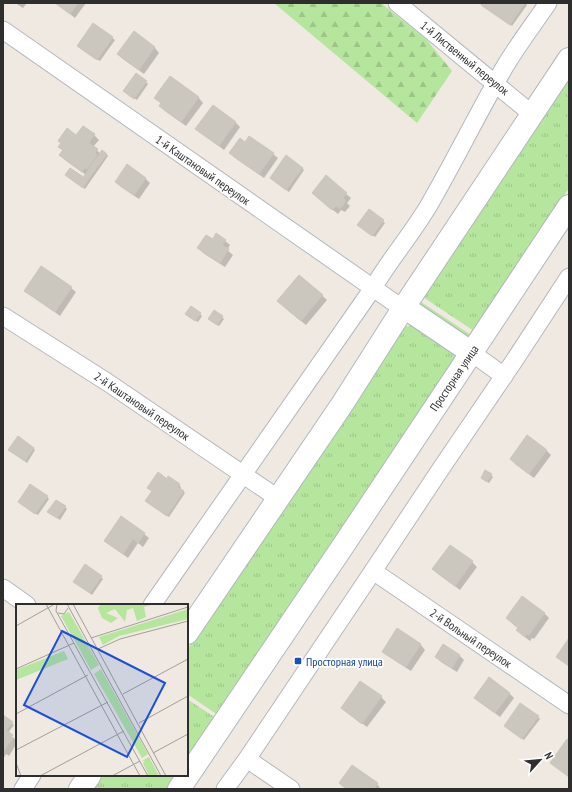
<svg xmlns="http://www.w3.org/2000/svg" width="572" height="792" font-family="'PT Sans Narrow',sans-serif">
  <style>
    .grass { fill: url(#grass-tufts) }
    .forest { fill: url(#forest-firs) }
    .shadow { fill: #0003 }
    .building { fill: #cbc7bf; stroke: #cbc5ba }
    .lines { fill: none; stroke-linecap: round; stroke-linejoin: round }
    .minor-casing { stroke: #b4b7c1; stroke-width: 19 }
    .secondary-casing { stroke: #b4b7c1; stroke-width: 24 }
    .minor { stroke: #fff; stroke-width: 17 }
    .secondary { stroke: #fff; stroke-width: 22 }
    .transit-dot { fill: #1a4fb4; stroke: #fff; stroke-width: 1.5 }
    .labels { text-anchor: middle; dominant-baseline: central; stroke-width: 3.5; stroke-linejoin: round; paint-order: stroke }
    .street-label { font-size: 12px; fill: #2e2e2e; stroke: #fff }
    .transit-label { font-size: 12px; fill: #164399; stroke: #fff; text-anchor: start }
    .inset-road { fill: none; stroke: #a29e99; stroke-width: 1 }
    .view { fill: #1d4ed8; fill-opacity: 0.15; stroke: #1d4ed8; stroke-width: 2 }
    .inset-edge { fill: none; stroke: #2e2e2e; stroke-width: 2 }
  </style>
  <defs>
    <pattern id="grass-tufts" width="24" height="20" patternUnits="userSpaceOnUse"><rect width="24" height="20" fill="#b6e59e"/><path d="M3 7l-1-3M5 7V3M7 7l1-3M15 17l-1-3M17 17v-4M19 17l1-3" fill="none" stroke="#9dc588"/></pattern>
    <pattern id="forest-firs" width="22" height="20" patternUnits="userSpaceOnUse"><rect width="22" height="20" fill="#b6e59e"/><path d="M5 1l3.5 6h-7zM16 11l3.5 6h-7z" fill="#9dc588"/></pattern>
  </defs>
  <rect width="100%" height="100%" fill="#efe9e1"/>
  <!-- grass -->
  <g class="grass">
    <path d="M569,78v110l-95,143 -51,-34z"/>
    <path d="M421,302l50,33 -4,3 -47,-31z"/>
    <path d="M410,325l4,1 39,26 2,7 -237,356 -31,-21v-44l113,-166 103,-156z"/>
    <path d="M187,699l29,19 -29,41z"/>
    <path d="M102,775h74l-9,14h-75z"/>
  </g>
  <!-- forest -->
  <path class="forest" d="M274,3h107l45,36 26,32 -35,52z"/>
  <!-- shadow -->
  <g class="shadow">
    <path d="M15,3h12l-4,5z"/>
    <path d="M56,3h30l-11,15z"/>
    <path d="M483,3h42l2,2 -15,21 -28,-19z"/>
    <path d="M93,25l22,15 -15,21 -20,-13z"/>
    <path d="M134,33l21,15 4,5 -15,21 -21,-15 -5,-5z"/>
    <path d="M136,75l12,9 -11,16 -11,-7z"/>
    <path d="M171,78l28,20 4,5 -17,23 -21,-15 -5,-5 2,-2 -6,-6z"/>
    <path d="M213,106l23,17 4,4 -16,23 -23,-17z"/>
    <path d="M94,135l5,5 -6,7 8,7h5l2,2 -23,33 -17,-12 15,1 3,-3 -21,-15 -5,-5 3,-4 -3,-4 17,-11z"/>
    <path d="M245,143l28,11 5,4 -14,20 -29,-20 -5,-5z"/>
    <path d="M302,168l2,2 -15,22 -18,-14z"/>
    <path d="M145,178l5,5 -11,16 -18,-12 -5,-5z"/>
    <path d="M346,194l5,4 -4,5 3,3 -5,6 -4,-2 -3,4 -21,-17z"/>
    <path d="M369,210l16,13 -10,14 -15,-11z"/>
    <path d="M213,240l12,1 5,4 -3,5 6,5 -8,12 -22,-14 -4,-5z"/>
    <path d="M300,276l27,24 -21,25 -23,-19z"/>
    <path d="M71,288l5,4 -16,24 -24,-18z"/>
    <path d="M200,314l2,2 -4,6 -10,-6z"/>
    <path d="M222,317l2,2 -5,7 -8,-5z"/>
    <path d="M33,448l2,2 -8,13 -15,-11z"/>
    <path d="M546,450l5,5 -17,23 -19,-14 -4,-5z"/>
    <path d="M491,475l2,2 -4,6 -7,-5z"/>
    <path d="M167,480l12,5 2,2 -1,2 5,4 -16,24 -21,-14z"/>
    <path d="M47,497l2,2 -11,16 -17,-11z"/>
    <path d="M65,507l2,2 -7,11 -9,-6z"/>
    <path d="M144,534l5,4 -6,9 -5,-4 -10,15 -18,-13 -5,-4z"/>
    <path d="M472,562l5,5 -17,23 -22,-16 -4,-5z"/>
    <path d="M101,577l2,2 -11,16 -16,-12z"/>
    <path d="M522,597l23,17 4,4 -15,21 -2,-1 -2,3 -8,-6 -3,-7 -12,-10z"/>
    <path d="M398,630l23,15 4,5 -14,21 -23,-15 -5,-5z"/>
    <path d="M459,655l5,5 -7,12 -16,-10 -5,-5z"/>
    <path d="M361,682l20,15 5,5 -19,25 -20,-15 -5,-4z"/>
    <path d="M509,693l5,5 -14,19 -20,-15 -5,-4z"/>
    <path d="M3,716l11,9 -6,8 8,7 -1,2 2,1 -8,13 -3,-2 -3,5z"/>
    <path d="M538,717l2,2 -16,21 -17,-12z"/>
    <path d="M377,784l4,5h-36z"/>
  </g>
  <!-- building -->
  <g class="building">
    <path d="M55,3h23l-8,11z"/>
    <path d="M482,3h43l-15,22 -29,-20z"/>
    <path d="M93,23l20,14 -16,23 -20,-14z"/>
    <path d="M134,31l21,16 -16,23 -22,-16z"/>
    <path d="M136,73l11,8 -13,18 -11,-8z"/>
    <path d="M170,76l29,21 -18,25 -22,-16 2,-3 -7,-5z"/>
    <path d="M213,105l23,17 -17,24 -24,-17z"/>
    <path d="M83,126l12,8 -6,9 9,6 -3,4 2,2 -10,14 -2,-1 -3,4 -23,-17 4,-5 -5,-3 3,-4 -3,-2 9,-13 9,7z"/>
    <path d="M249,136l25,17 -15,21 -30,-21 11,-15 5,4z"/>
    <path d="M102,150l5,4 -19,26 -4,-4z"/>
    <path d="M286,155l17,13 -17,22 -16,-12z"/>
    <path d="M127,164l19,14 -12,17 -19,-13z"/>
    <path d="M70,168l18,12 -5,8 -18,-13z"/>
    <path d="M326,175l21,18 -4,5 3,3 -6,8 -4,-3 -4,4 -20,-17z"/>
    <path d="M369,209l15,11 -12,16 -15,-11z"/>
    <path d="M216,233l10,7 -4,5 7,4 -9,14 -23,-15 9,-13 7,4z"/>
    <path d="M41,266l9,6 -17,25 -9,-6z"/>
    <path d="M50,272l22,15 -17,25 -22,-15z"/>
    <path d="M299,275l24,20 -22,26 -24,-20z"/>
    <path d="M191,306l10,7 -6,8 -10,-7z"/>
    <path d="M214,310l9,6 -6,9 -9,-6z"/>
    <path d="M527,435l20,15 -18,24 -19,-15z"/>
    <path d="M18,436l16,12 -9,13 -17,-11z"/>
    <path d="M485,470l7,4 -5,8 -6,-4z"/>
    <path d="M158,472l9,7 1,-3 12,8 -2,3 6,4 -17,25 -22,-15 7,-10 -5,-3z"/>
    <path d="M30,484l18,12 -13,18 -17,-12z"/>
    <path d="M56,500l10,6 -9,12 -10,-6z"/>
    <path d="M121,516l24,17 -7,10 -5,-4 -10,15 -19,-13z"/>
    <path d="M450,545l23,16 -18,25 -23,-17z"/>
    <path d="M85,564l17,12 -12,17 -17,-11z"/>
    <path d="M522,596l23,17 -16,22 -2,-1 -2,3 -9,-7 2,-2 -12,-10z"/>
    <path d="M397,628l24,16 -15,23 -24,-15z"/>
    <path d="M569,638v28l-13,-9z"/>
    <path d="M443,644l17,11 -8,13 -17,-11z"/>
    <path d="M489,677l21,16 -15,20 -21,-15z"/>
    <path d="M360,681l22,15 -20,28 -21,-16z"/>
    <path d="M520,703l19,13 -17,23 -18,-13z"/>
    <path d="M3,715l10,7 -7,8 -3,-2z"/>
    <path d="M3,728l10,7 -2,2 2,1 -10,14z"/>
    <path d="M567,739l2,2v36l-19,-14z"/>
    <path d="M352,765l26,18 -4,6h-30l1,-1 -6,-5z"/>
  </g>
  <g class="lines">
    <defs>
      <g id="minor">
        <path d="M397,3l135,111"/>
        <path d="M3,30l370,258 26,18 5,1"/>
        <path d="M3,316l104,66 172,117"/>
        <path d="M472,353l32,23"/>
        <path d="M373,571l196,134"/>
        <path d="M3,588l24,17"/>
        <path d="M152,605l221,-317c17,-29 39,-54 56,-83 26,-45 49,-92 75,-137 13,-22 29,-43 44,-65"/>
        <path d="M247,759l44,30"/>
        <path d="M23,789l9,-14"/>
        <path d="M225,789l22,-30 126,-188 67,-101 74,-109 55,-84"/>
      </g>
      <g id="secondary">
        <path d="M404,307l68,46"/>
        <path d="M187,633l156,-230 61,-96 165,-248"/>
        <path d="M80,789l10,-14"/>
        <path d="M179,789l164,-243 226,-340"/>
      </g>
    </defs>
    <!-- minor casing -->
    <use href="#minor" class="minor-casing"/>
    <!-- secondary casing -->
    <use href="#secondary" class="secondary-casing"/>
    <!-- minor -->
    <use href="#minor" class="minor"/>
    <!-- secondary -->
    <use href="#secondary" class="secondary"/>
  </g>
  <!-- markers -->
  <rect class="transit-dot" x="294" y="657" width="8" height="8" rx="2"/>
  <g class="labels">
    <!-- street labels -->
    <g class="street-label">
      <text transform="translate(465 58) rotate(39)">1-й Лиственный переулок</text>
      <text transform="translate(203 170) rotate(35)">1-й Каштановый переулок</text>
      <text transform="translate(454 378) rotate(-56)">Просторная улица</text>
      <text transform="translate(142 406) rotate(34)">2-й Каштановый переулок</text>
      <text transform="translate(471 638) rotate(34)">2-й Вольный переулок</text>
    </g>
    <!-- transit labels -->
    <g class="transit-label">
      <text x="306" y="661">Просторная улица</text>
    </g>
  </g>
  <!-- overview -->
  <g transform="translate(16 604)">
    <rect width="172" height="172" fill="#efe9e1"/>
    <path d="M85,0h53l-10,3 2,10 -9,4 -4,-13 -6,2 -2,12 -10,-13 -9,4 12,5 -7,5 -9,-5 -4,-10zM53,8l30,53 -8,5 -30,-54zM85,65l47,85 -6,4 -48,-84zM133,153l10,19h-10l-6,-13 2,-2h-3z" fill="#b6e59e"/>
    <path d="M172,5v10l-69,17 -16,9 -4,-8zM48,47l4,8 -52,21v-10z" fill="#b6e59e"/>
    <path class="inset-road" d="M30,0l94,172M41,0l-1,7 92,165M51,0l94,172M57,0l93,172M42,9l6,1 4,-6M0,22l37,-21M75,34l97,-31M82,45l22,-10 68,-18M0,65l58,-26M107,90l65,-35M0,110l72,-39M123,119l49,-27M0,146l92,-48M137,149l35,-19M0,159l5,13M24,172l84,-45M96,172l28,-15"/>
    <path class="view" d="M46,27l103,52 -38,74 -103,-52z"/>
    <rect width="172" height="172" class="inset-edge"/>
  </g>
  <!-- border -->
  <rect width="572" height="792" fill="none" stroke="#2e2e2e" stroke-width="8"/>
  <!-- north arrow -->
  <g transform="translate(540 760) rotate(63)" stroke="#ffffff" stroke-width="3" paint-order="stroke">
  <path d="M0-3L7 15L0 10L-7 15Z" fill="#2e2e2e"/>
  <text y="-6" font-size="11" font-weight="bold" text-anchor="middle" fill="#2e2e2e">N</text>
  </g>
</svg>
